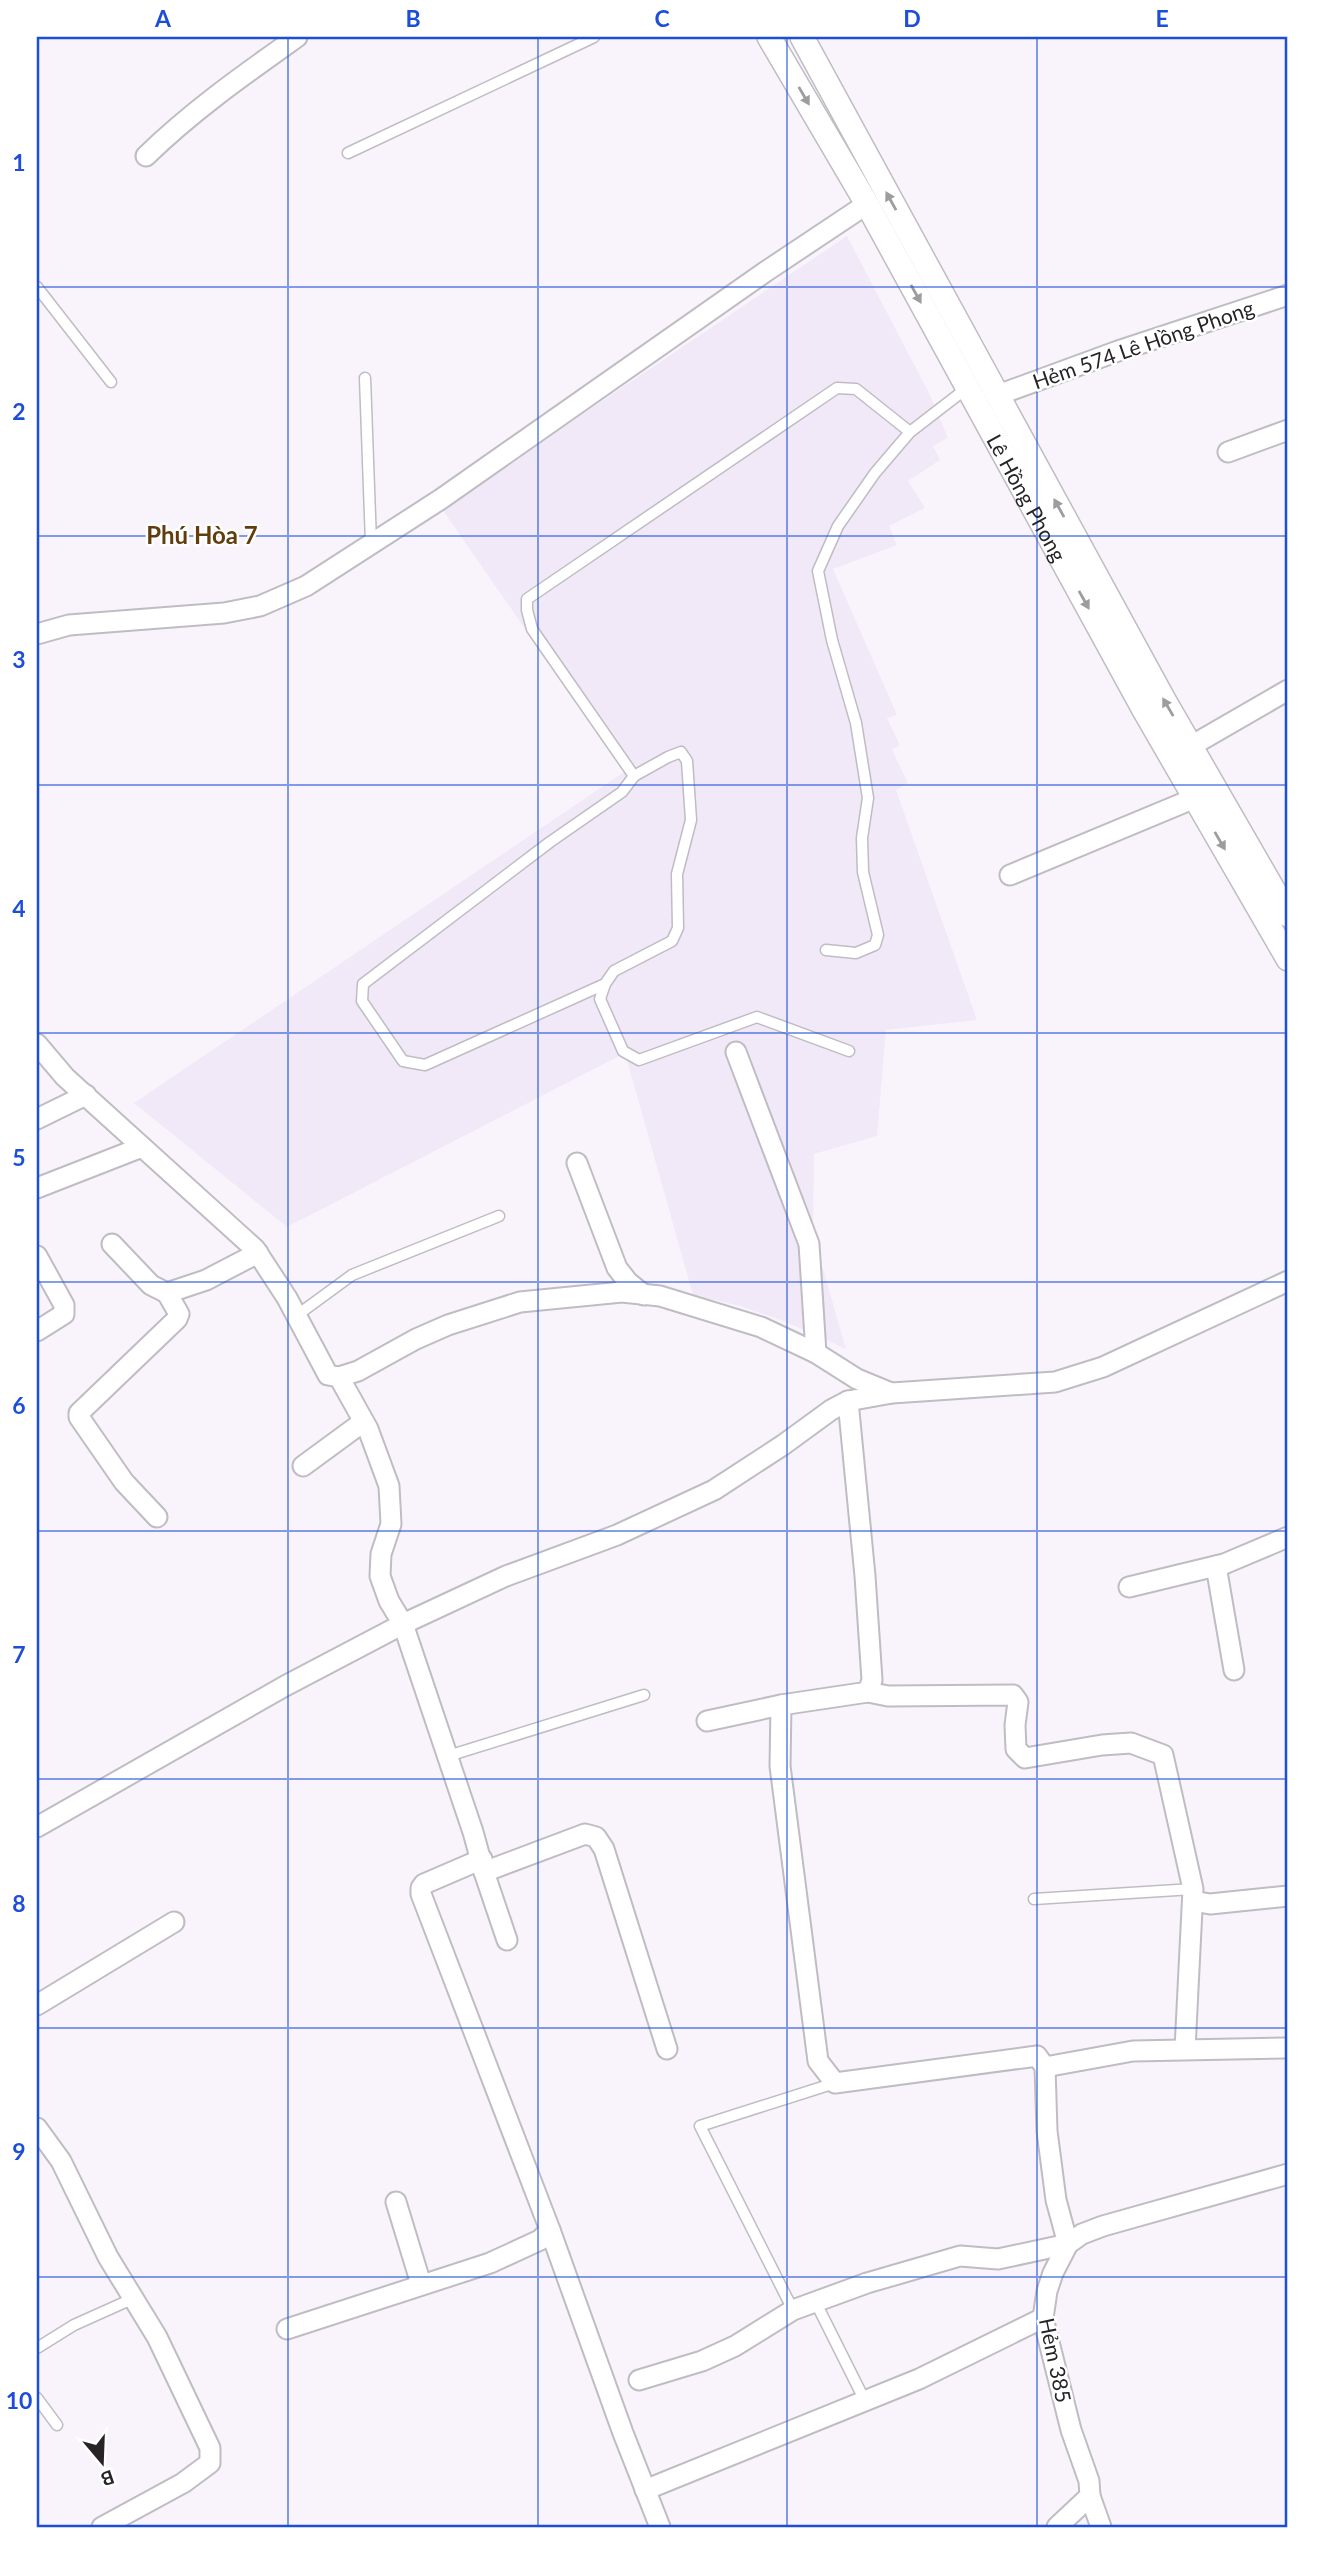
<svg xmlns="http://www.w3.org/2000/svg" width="1325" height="2564" font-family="Lato,sans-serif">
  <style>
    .built { fill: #f1e9f8 }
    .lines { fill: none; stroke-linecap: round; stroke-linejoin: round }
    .service-casing { stroke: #c0bcc3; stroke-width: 13 }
    .minor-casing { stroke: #c0bcc3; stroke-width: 23 }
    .tertiary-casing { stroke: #c0bcc3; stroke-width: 26 }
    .service { stroke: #fff; stroke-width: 10 }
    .minor { stroke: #fff; stroke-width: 19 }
    .tertiary { stroke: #fff; stroke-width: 23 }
    .oneway { fill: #9d9c9e }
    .grid { fill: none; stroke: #1d4ed8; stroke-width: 2; stroke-opacity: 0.55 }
    .labels { text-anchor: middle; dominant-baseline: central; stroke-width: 5; stroke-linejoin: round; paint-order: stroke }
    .street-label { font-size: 21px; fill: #262427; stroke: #fff }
    .quarter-label { font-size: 24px; font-weight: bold; fill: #623c0c; stroke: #fff }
    .neatline { fill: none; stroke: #1d4ed8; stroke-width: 2.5 }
    .grid-label { font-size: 23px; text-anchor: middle; font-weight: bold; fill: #1d4ed8 }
  </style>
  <rect width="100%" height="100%" fill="#f9f4fc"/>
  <!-- built -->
  <path class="built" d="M847,236l83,159 18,43 -15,8 7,14 -32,21 17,27 -36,18 8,19 -64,24 64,146 -10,3 13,27 -8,5 16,33 -12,7 81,230 -91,10 -9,106 -63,18 -1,80 33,115 -62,-28 -44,-15 -47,-11 -68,-242 -338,174 -153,-124 490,-331 -182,-263z"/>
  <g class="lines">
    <defs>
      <g id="service">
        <path d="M348,153l246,-116"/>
        <path d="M37,287l74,95"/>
        <path d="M365,378l6,165"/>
        <path d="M634,776l34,-19 13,-5 6,9 4,59 -14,54 1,54 -6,13 -58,30 -9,13 -5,15 23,52 16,9 118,-43 92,34"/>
        <path d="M826,950l30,3 19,-8 3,-10 -15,-63 -1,-34 6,-40 -12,-75 -24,-83 -14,-69 20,-45 37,-53 35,-41 57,-44"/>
        <path d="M605,984l-180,81 -22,-4 -41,-60 1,-17 187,-142 72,-50 12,-16 -102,-147 -5,-19v-11l310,-211 19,1 54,43"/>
        <path d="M296,1316l56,-41 147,-59"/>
        <path d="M448,1756l196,-61"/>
        <path d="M1034,1899l159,-10"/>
        <path d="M815,2301l50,100"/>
        <path d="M793,2310l-93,-184 135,-43"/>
        <path d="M37,2348l37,-23 58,-26"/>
        <path d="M37,2398l20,27"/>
      </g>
      <g id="minor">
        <path d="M146,156c46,-45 99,-82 151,-119"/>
        <path d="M998,395l120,-44 170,-56"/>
        <path d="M1228,452l60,-22"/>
        <path d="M37,634l32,-9 155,-12 36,-7 46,-20 135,-87 324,-227 102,-68"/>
        <path d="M1191,746l97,-56"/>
        <path d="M1010,875l185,-77"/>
        <path d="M37,1044l28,33 190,172 32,49 41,77 11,2 19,-6 58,-32 32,-14 72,-23 102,-10 38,4 101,31 55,26 41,26 34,14"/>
        <path d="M736,1052l73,192 7,109"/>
        <path d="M37,1119l49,-24"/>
        <path d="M577,1163l40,105 11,14 16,13"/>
        <path d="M37,1188l105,-41"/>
        <path d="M112,1244l39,41 16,8 39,-13 52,-27"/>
        <path d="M37,1256l27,49v9l-27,17"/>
        <path d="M339,1377l29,52 21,57 2,38 -10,30 -1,22 9,25 14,23 70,208 11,40 101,-38 11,3 8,12 63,200"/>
        <path d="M303,1466l60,-44"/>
        <path d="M157,1517l-33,-35 -45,-65v-4l98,-94 2,-5 -12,-21"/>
        <path d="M1216,1566l18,104"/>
        <path d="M1129,1587l95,-23 64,-27"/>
        <path d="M868,1692l20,4 125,-1 5,7 -3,23 1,24 9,9 77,-13 29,-2 32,12 30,134 -8,160"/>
        <path d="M707,1721l74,-16 87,-13 4,-12 -7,-104 -17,-175"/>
        <path d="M37,1827l248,-141 118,-62 103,-48 111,-41 97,-45 69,-45 48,-35 17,-9 44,-8 163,-11 48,-15 185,-86"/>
        <path d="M484,1872l23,68"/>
        <path d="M1193,1901l17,3 78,-8"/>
        <path d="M37,2005l137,-83"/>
        <path d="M1045,2067l88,-16 152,-3"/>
        <path d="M37,2128l24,33 47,96 49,80 53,111v15l-27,20 -81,44"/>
        <path d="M396,2202l25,82"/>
        <path d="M550,2230l73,203 37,94"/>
        <path d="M287,2329l203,-66 50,-23 10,-10 -129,-336v-6l3,-4 58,-25"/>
        <path d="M639,2380l63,-19 33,-15 58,-36 74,-27 93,-27 38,3 70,-15 -12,-44 -9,-69 -2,-64 -8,-11 -202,27 -17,-22 -38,-295 1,-61"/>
        <path d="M645,2490l274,-111 124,-61"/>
        <path d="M1090,2496l11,31"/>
        <path d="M1057,2527l33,-31 -1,-15 -18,-51 -28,-112 4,-27 6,-18 15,-29 14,-10 21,-8 185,-52"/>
      </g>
      <g id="tertiary">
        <path id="s1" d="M769,37l98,167 277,506 144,249"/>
        <path d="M802,37l362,663 124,215"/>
      </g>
    </defs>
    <!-- service casing -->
    <use href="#service" class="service-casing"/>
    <!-- minor casing -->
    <use href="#minor" class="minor-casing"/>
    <!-- tertiary casing -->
    <use href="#tertiary" class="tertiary-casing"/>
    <!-- service -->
    <use href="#service" class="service"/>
    <!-- minor -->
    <use href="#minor" class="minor"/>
    <!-- tertiary -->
    <use href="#tertiary" class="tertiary"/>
  </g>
  <!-- one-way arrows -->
  <defs><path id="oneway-solid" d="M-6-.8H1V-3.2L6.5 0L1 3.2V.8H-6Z" transform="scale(1.75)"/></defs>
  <g class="oneway">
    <use href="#oneway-solid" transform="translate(804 96) rotate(60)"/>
    <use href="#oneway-solid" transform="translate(891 201) rotate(-119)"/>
    <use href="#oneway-solid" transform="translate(916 294) rotate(61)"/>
    <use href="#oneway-solid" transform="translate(1059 508) rotate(-119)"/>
    <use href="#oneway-solid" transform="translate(1084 600) rotate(61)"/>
    <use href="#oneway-solid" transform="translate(1168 707) rotate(-120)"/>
    <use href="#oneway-solid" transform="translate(1220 841) rotate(60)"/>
  </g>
  <!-- grid -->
  <path class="grid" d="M288,37v2490M538,37v2490M787,37v2490M1037,37v2490M37,287h1251M37,536h1251M37,785h1251M37,1033h1251M37,1282h1251M37,1531h1251M37,1779h1251M37,2028h1251M37,2277h1251"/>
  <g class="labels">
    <!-- street labels -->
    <g class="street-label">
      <text transform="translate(1143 344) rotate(-19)">Hẻm 574 Lê Hồng Phong</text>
      <text stroke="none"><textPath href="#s1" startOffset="528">Lê Hồng Phong</textPath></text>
      <text transform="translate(1056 2360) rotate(78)">Hẻm 385</text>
    </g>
    <!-- quarter labels -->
    <g class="quarter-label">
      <text x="202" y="534">Phú Hòa 7</text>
    </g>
  </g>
  <!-- border -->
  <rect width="1325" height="2564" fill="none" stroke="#ffffff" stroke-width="77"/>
  <!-- north arrow -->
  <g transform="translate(102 2462) rotate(161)" stroke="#ffffff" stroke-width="5" paint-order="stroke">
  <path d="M0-5L12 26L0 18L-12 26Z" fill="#262427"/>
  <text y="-10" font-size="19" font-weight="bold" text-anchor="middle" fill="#262427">B</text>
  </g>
  <rect x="38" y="38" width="1248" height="2488" class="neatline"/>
  <g class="grid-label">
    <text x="163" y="27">A</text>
    <text x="413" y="27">B</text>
    <text x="662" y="27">C</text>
    <text x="912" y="27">D</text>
    <text x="1162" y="27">E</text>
    <text x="19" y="171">1</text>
    <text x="19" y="420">2</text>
    <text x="19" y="668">3</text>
    <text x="19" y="917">4</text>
    <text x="19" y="1166">5</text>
    <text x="19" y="1414">6</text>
    <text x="19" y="1663">7</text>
    <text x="19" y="1912">8</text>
    <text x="19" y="2160">9</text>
    <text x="19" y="2409">10</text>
  </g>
</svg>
